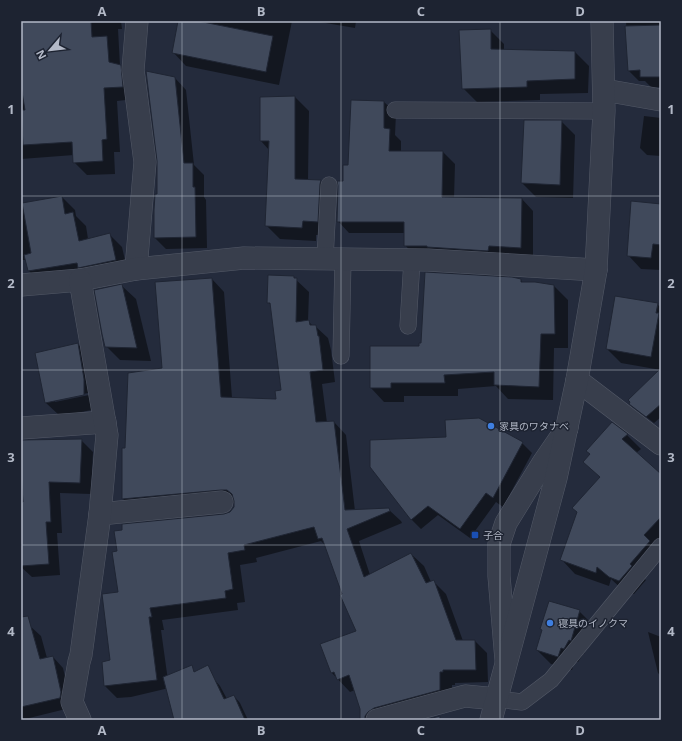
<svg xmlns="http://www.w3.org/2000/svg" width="682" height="741" font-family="'Open Sans','Noto Sans JP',sans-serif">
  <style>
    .shadow { fill: #0007; fill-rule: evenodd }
    .building { fill: #40495b; stroke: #1f2533 }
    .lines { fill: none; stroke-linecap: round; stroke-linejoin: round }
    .service-casing { stroke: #535967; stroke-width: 17 }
    .minor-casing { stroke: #535967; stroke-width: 23 }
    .tertiary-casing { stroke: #535967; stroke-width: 23 }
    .service { stroke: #383e4c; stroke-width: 16 }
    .minor { stroke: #383e4c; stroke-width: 22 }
    .tertiary { stroke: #383e4c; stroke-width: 22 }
    .grid { fill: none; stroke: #b3b9c7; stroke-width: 1; stroke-opacity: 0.55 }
    .shop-dot { fill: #3f7fe0; stroke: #1d2331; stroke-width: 1.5 }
    .transit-dot { fill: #1a4fb4; stroke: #1d2331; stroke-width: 1.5 }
    .labels { text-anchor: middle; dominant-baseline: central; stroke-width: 3; stroke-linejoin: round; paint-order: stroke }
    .poi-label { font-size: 10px; fill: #b3b9c7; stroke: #1d2331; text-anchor: start }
    .neatline { fill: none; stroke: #b3b9c7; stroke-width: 1.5 }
    .grid-label { font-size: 13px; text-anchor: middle; font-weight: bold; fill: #b3b9c7 }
  </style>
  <rect width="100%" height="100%" fill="#242b3c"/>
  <!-- shadow -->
  <g class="shadow">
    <path d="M21,21h100l1,8h-4l2,37 13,13 2,20 -18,2 3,51h-6l1,22 -28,1 -13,-13v-7l-53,4z"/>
    <path d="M179,21h113l-13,64 -93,-19 -13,-14z"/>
    <path d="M314,21h42l-1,7z"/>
    <path d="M626,21h35v66l-9,1 -7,-7h-6l-10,-10z"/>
    <path d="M490,30l14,14v6l71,2 14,14 -1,27 -48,1v6l-63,2 -14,-14z"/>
    <path d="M175,78l11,12 8,75 10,10v22l2,3 1,48 -41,1 -11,-11 3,-42z"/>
    <path d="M295,97l14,14 -1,69 13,1 13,14 -3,40h-15v6l-36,-2 -14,-14 3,-75 -8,-9z"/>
    <path d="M384,102l12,11 -1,22 6,6v11h42l12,12 -1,34 68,1 11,12v49l-117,-3 -11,-12v-12h-56l-11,-12 6,-39 5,-16z"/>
    <path d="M644,116l17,2v38l-14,-1 -7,-7z"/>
    <path d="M525,121h36l14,14 -2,63 -37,-1 -14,-14z"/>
    <path d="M62,197l13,13 1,6 10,10 2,13 21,-5 13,13 6,26 -86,11 -13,-13 -2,-11h-6v-56z"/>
    <path d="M661,205v65l-20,-1 -13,-14z"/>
    <path d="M293,277l16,15 -1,29 5,5h2l13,12 3,12 4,32 -13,2 5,39 7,-1 12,13 9,76 33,-2 13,12 1,2 -43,18 11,34 41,-21 13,12 7,16 2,-1 13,13 17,47h12l12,12 1,29 -33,1v2h-3v17l-85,18 -4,-4 -8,-26 -5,2 -18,-19 25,-42 -14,-37 -17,-48 -5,-5 -65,17 1,4 -17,3 5,37 -8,1 1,7 -76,10 2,10h-3l8,58 -38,9 -14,1 -12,-12 6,-25 9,-69 104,-77 6,-2 4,-6 1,-5 -99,9 -13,-12 3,-50 37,-80 49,-90 12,13 8,106 45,2 5,-9 -11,-86 -3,-3z"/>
    <path d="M521,280l2,3 31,3 14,14v48h-14l-1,52 -45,-1 -12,-13 -38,3v7h-54v6h-20l-13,-14v-41h49z"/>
    <path d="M122,286l14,13 15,62 -31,-1 -14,-14z"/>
    <path d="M616,297l45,9v64l-40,-7 -14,-14z"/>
    <path d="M78,344l14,14 5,51 -37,7 -14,-13zM88,393l1,2 -34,7v-2z"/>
    <path d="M661,389v28l-7,6 -24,-19z"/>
    <path d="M612,424l15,11 14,14 -5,4 25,22v83l-18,20 3,2 -12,14 -10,-3 -13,-12 -2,7 -34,-12 -13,-14 39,-83 -10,-22 -4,-4z"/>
    <path d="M81,440l12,12 -2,42 -31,-1 2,40h-5l3,42 -28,2 -11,-10v-126z"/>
    <path d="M522,443l10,10 -29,54 -7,-5 -26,36 -32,-23 -17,14 -9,-9 -41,-53z"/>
    <path d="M579,611l14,14 -9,29h-1l-5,8 -3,-1 -3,9 -21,-6 -14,-14z"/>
    <path d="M21,616l3,11 6,-1 11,10 6,22 6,-1 10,11 8,35 -1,5 -49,12z"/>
    <path d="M648,632l13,5v39l-3,-3z"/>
    <path d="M214,679l6,7 7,13 7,-3 6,7 8,17h-73z"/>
  </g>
  <!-- building -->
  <g class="building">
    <path d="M21,21h70l1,16 15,-1 2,26 12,3 2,22 -19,1 3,51 -5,1 1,21 -30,2 -1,-21 -49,3 -2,-35h4l-4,-24z"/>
    <path d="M178,21h20l75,15 -7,36 -94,-19z"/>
    <path d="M661,25v52h-21v-7l-12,1 -3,-45z"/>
    <path d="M491,29v20l84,2v28l-48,2v6l-65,2 -3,-59z"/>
    <path d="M146,71l29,6 9,86h9v24h2l1,50 -42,1v-28l1,-16h2v-33z"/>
    <path d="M295,96v83l26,1 -1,4 -2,38 -15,-1 -1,7 -37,-2 4,-85h-9v-44z"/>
    <path d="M351,100l33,1v27l6,1 -1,22h54l-1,46 80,1 -1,50 -32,-2 -1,5 -61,-4v-1h-23v-24h-67l1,-36 -1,-5h6v-16h5z"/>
    <path d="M524,120h38l-2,65 -39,-2z"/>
    <path d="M62,196l3,18 8,-2 6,29 31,-8 6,27 -38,8 -1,-5 -49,8 -4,-16 7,-2 -9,-50z"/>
    <path d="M631,201l30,3v41l-8,-1 -2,14 -24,-2z"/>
    <path d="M425,272l87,5 9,2v3h14l19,3 1,49h-14l-2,53 -45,-2v-13l-50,3 1,8h-54v5h-21v-42h49v-3h2z"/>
    <path d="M268,275l26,1v2h3l-1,44 13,-2 1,5h6l2,11h1l4,34 -13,2 6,50 18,-1 11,89 44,-2 1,3 -43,18 17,48 47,-24 15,30 8,-3 22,60h19l1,30h-33v2h-3v18l-66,18 -6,4 -3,4v4h-5v-11l-11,-34 -12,5 -3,-8 -3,1 -11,-29 36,-13 -16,-36 2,-1 -20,-56 -4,1 -4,-12 -70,18 1,5 -17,3 5,36 -8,2 1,7 -76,10 2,9h-3l8,63 -53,6 -2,-24 8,-2 -8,-66 16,-2 -6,-40 5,-1 -3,-20 8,-1v-6l102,-10 6,-2 4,-5v-6l-2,-7 -5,-4h-6l-99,9v-51h3l3,-75 34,-5 -7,-86 57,-4 9,119 55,2 -1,-8 6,-1 -11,-87h-3z"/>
    <path d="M122,284l15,64 -32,-1 -3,-13 -8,-44z"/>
    <path d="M615,296l43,7 -2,10h3l-8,44 -45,-8z"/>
    <path d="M78,343l6,36v16l-39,8 -10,-50z"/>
    <path d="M661,368v36l-15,13 -17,-13 1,-2 -2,-2z"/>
    <path d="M479,418l44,24 -30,56 -7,-5 -26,36 -32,-23 -17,14 -41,-53v-27l76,-3 -1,-17z"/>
    <path d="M612,422l16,12 -6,5 39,35v43l-17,18 6,6 -20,23 2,2 -13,15 -10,-4 -12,-10 -1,6 -36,-13 17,-48 -5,-4 28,-31 -17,-15 7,-8 -4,-3z"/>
    <path d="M82,439l-2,44 -31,-1 2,40h-5l3,42 -28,2v-64h2l-2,-28v-34z"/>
    <path d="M549,601l31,9 -9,31 -2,-1 -5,9 -3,-1 -3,9 -22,-7 6,-20 -2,-1z"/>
    <path d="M28,616l12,43 13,-3 8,36 -1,6 -39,9v-90z"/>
    <path d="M192,665l2,7 14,-7 16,34 10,-4 11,25h-71l-11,-43z"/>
    <path d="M440,716v4h-15z"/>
  </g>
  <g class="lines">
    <defs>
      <g id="service">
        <path d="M395,110l209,1"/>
        <path d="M325,259l4,-74"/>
        <path d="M408,326l4,-66"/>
        <path d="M341,356l2,-97"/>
        <path d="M497,699l25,3 29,-22 110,-134"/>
      </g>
      <g id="minor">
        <path d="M604,90l57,10"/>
        <path d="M136,269l9,-107 -12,-92 4,-49"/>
        <path d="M21,285l59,-5 56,-11 108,-11 184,2 168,10"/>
        <path d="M577,380l84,64"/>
        <path d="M21,428l84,-6"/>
        <path d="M100,514l122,-12"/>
        <path d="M506,660l-7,-84v-32l7,-21 37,-60 24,-35"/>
        <path d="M80,720l-8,-18 7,-40 2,-7 19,-141 7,-79 -27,-155"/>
        <path d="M377,720l88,-24 32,3"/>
      </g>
      <path id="tertiary" d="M491,720l65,-242 21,-98 19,-110 8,-159 -2,-90"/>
    </defs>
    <!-- service casing -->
    <use href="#service" class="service-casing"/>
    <!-- minor casing -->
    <use href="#minor" class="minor-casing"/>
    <!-- tertiary casing -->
    <use href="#tertiary" class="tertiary-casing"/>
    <!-- service -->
    <use href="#service" class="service"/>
    <!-- minor -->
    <use href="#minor" class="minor"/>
    <!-- tertiary -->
    <use href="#tertiary" class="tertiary"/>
  </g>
  <!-- grid -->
  <path class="grid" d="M182,21v699M341,21v699M500,21v699M21,196h640M21,370h640M21,545h640"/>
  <!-- markers -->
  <g class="shop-dot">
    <circle cx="491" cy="426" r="4"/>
    <circle cx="550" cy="623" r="4"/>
  </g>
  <rect class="transit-dot" x="471" y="531" width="8" height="8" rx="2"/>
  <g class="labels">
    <!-- poi labels -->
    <g class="poi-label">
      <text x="499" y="426">家具のワタナベ</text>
      <text x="483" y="535">子合</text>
      <text x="558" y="623">寝具のイノクマ</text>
    </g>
  </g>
  <!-- border -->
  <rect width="682" height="741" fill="none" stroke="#1d2331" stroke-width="44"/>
  <!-- north arrow -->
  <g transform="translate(50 50) rotate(242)" stroke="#1d2331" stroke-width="3" paint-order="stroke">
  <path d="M0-3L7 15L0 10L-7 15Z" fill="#b3b9c7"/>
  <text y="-6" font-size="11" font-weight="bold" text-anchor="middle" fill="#b3b9c7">N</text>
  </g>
  <rect x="22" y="22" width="638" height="697" class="neatline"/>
  <g class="grid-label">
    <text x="102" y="16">A</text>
    <text x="261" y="16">B</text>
    <text x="421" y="16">C</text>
    <text x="580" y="16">D</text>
    <text x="11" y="114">1</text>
    <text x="671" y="114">1</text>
    <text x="11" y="288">2</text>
    <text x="671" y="288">2</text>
    <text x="11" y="462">3</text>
    <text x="671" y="462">3</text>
    <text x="11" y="636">4</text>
    <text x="671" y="636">4</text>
    <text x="102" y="735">A</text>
    <text x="261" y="735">B</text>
    <text x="421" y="735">C</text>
    <text x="580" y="735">D</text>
  </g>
</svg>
